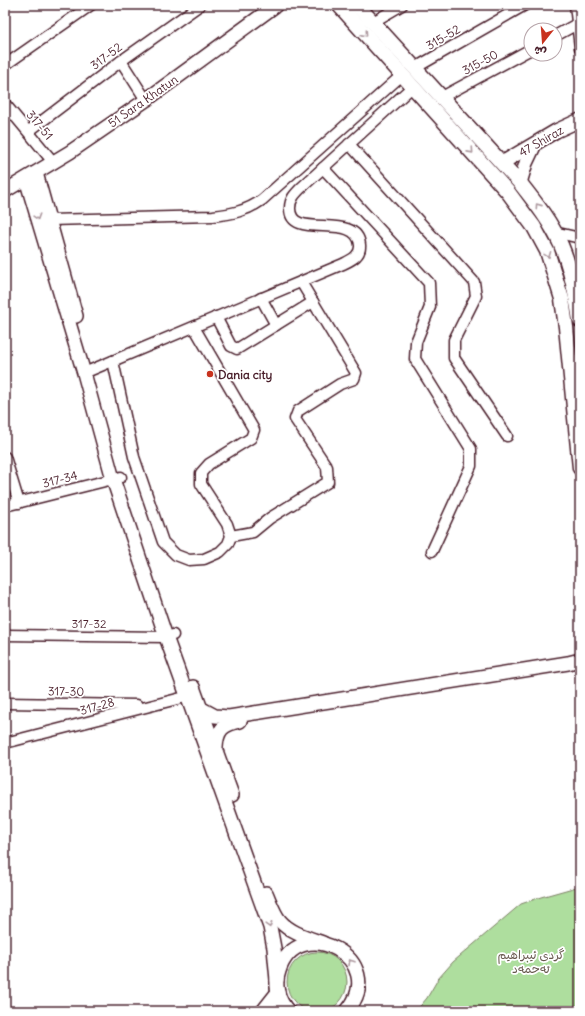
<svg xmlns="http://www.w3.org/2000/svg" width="585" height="1016" font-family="Delius,'Playpen Sans Arabic',sans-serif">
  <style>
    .green { fill: #aede9e; stroke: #7c7e64 }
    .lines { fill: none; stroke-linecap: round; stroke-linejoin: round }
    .minor-casing { stroke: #4a1f2b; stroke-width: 13 }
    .tertiary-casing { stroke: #4a1f2b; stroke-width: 16 }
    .secondary-casing { stroke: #4a1f2b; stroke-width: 17 }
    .minor { stroke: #fff; stroke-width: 10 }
    .tertiary { stroke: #fff; stroke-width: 13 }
    .secondary { stroke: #fff; stroke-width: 14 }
    .oneway { stroke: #ae9aa0 }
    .poi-dot { fill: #c8321e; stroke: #fff; stroke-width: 1.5 }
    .labels { text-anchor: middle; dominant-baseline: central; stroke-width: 3.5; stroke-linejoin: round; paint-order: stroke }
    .street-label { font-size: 12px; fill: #4a1f2b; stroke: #fff }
    .poi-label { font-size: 12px; font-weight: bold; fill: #4a1f2b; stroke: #fff; text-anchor: start }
    .park-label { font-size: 12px; fill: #68584e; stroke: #fff }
  </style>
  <rect width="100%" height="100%" fill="#fff"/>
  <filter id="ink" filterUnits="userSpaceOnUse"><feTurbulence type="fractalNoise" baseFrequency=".025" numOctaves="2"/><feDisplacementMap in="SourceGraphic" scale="8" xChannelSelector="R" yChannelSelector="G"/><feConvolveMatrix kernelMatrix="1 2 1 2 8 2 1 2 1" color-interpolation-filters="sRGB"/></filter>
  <g filter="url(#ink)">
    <!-- green -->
    <g class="green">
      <path d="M580,886v125h-164l11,-13 11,-19 15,-17 68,-58 20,-7z"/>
      <circle cx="317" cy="982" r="30"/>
    </g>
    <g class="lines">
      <defs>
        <g id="minor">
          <path d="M575,5l5,43"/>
          <path d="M373,22l29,-17"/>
          <path d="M555,36l22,-12"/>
          <path d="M121,61l25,39"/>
          <path d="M5,65l86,-60"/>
          <path d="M415,68l110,-63"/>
          <path d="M442,97l89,-48"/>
          <path d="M5,104l49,59"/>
          <path d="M29,131l92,-70 79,-56"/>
          <path d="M349,144l125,138 2,14 -22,44v18l53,78"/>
          <path d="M323,168l106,115 1,24 -14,35 -1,17 56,90v17l-39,85"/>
          <path d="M49,220l164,-4c18,-2 34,-5 49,-16l140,-125"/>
          <path d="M554,232l26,6"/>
          <path d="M261,298l15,27"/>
          <path d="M216,317l15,29 6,3 76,-47"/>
          <path d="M113,361l21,96 29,85 13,13 13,5 15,-1 16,-7 8,-8 3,-8 -4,-12 -26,-40v-11l8,-9 42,-26 3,-8 -60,-103"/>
          <path d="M84,373l259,-109c8,-4 18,-8 17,-19 -3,-35 -71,-3 -70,-37 0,-9 5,-14 11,-20l111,-101"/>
          <path d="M5,457l14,46"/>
          <path d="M5,506l116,-29"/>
          <path d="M231,536l22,-4 17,-14 58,-36 -1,-15 -32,-48 3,-8 42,-27 14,-5 2,-6 -55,-91"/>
          <path d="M5,635l161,2 7,-2"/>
          <path d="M5,703l132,2"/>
          <path d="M5,743l188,-48"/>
        </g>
        <g id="tertiary">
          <path d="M502,163l54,-32 24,-11"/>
          <path d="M36,173l40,143"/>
          <path d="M26,179l58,194 29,106 53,158 104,290 4,21 3,32"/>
          <path d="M520,183l6,-20 9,-19"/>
          <path d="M5,191l65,-39 76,-52 130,-95"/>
          <path d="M193,687l39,108"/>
          <path d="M202,709l13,7 14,1 339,-54 12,-3"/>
          <path d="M216,747c1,-17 7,-23 24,-26"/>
          <path d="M266,893c4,9 8,21 14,28 10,12 29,17 43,22"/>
          <path d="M263,1011l15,-19"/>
          <path d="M288,1011c-10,-11 -14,-26 -9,-40 19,-60 112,-12 68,40"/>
        </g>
        <g id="secondary">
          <path d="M339,5l169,187 26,35 13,24 15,48 4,28 14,141"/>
          <path d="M357,5l163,178c15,19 31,39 41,62 10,23 15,50 19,75"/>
        </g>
      </defs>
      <!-- minor casing -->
      <use href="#minor" class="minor-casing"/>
      <!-- tertiary casing -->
      <use href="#tertiary" class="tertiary-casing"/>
      <!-- secondary casing -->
      <use href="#secondary" class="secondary-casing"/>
      <!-- minor -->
      <use href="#minor" class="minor"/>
      <!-- tertiary -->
      <use href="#tertiary" class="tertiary"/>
      <!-- secondary -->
      <use href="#secondary" class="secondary"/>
    </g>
    <!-- one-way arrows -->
    <defs><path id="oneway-chevron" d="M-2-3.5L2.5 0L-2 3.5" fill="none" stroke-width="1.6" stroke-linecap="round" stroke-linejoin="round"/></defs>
    <g class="oneway">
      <use href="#oneway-chevron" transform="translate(365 34) rotate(48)"/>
      <use href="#oneway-chevron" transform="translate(471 151) rotate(48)"/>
      <use href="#oneway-chevron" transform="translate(538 206) rotate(-125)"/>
      <use href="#oneway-chevron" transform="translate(37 217) rotate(73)"/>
      <use href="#oneway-chevron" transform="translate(548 255) rotate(69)"/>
      <use href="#oneway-chevron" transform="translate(269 925) rotate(73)"/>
      <use href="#oneway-chevron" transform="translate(351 962) rotate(-122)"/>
    </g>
  </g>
  <!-- markers -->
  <circle class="poi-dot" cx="210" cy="374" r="4"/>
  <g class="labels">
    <!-- street labels -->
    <g class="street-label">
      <text transform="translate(443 37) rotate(-30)">315-52</text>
      <text transform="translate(106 56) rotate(-37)">317-52</text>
      <text transform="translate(480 62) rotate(-28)">315-50</text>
      <text transform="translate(143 101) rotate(-35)">51 Sara Khatun</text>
      <text transform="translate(40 125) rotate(50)">317-51</text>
      <text transform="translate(541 141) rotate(-30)">47 Shiraz</text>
      <text transform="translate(60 479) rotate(-14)">317-34</text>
      <text x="89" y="623">317-32</text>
      <text transform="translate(66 691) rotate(1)">317-30</text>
      <text transform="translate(97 706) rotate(-15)">317-28</text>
    </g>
    <!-- poi labels -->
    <g class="poi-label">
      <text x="218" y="374">Dania city</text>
    </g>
    <!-- park labels -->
    <g class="park-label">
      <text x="531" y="954">گردی ئیبراھیم<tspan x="531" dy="14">ئەحمەد</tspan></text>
    </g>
  </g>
  <!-- margin -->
  <rect width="585" height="1016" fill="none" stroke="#fff" stroke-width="20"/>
  <rect x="10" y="10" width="565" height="996" fill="none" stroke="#4a1f2b" stroke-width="1.5" filter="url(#ink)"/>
  <!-- north arrow -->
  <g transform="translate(543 42) rotate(197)"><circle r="19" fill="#ffffff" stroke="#b7a5aa"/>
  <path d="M0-3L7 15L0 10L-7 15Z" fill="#c8321e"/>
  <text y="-6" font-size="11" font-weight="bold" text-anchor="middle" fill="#4a1f2b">ش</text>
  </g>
</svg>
